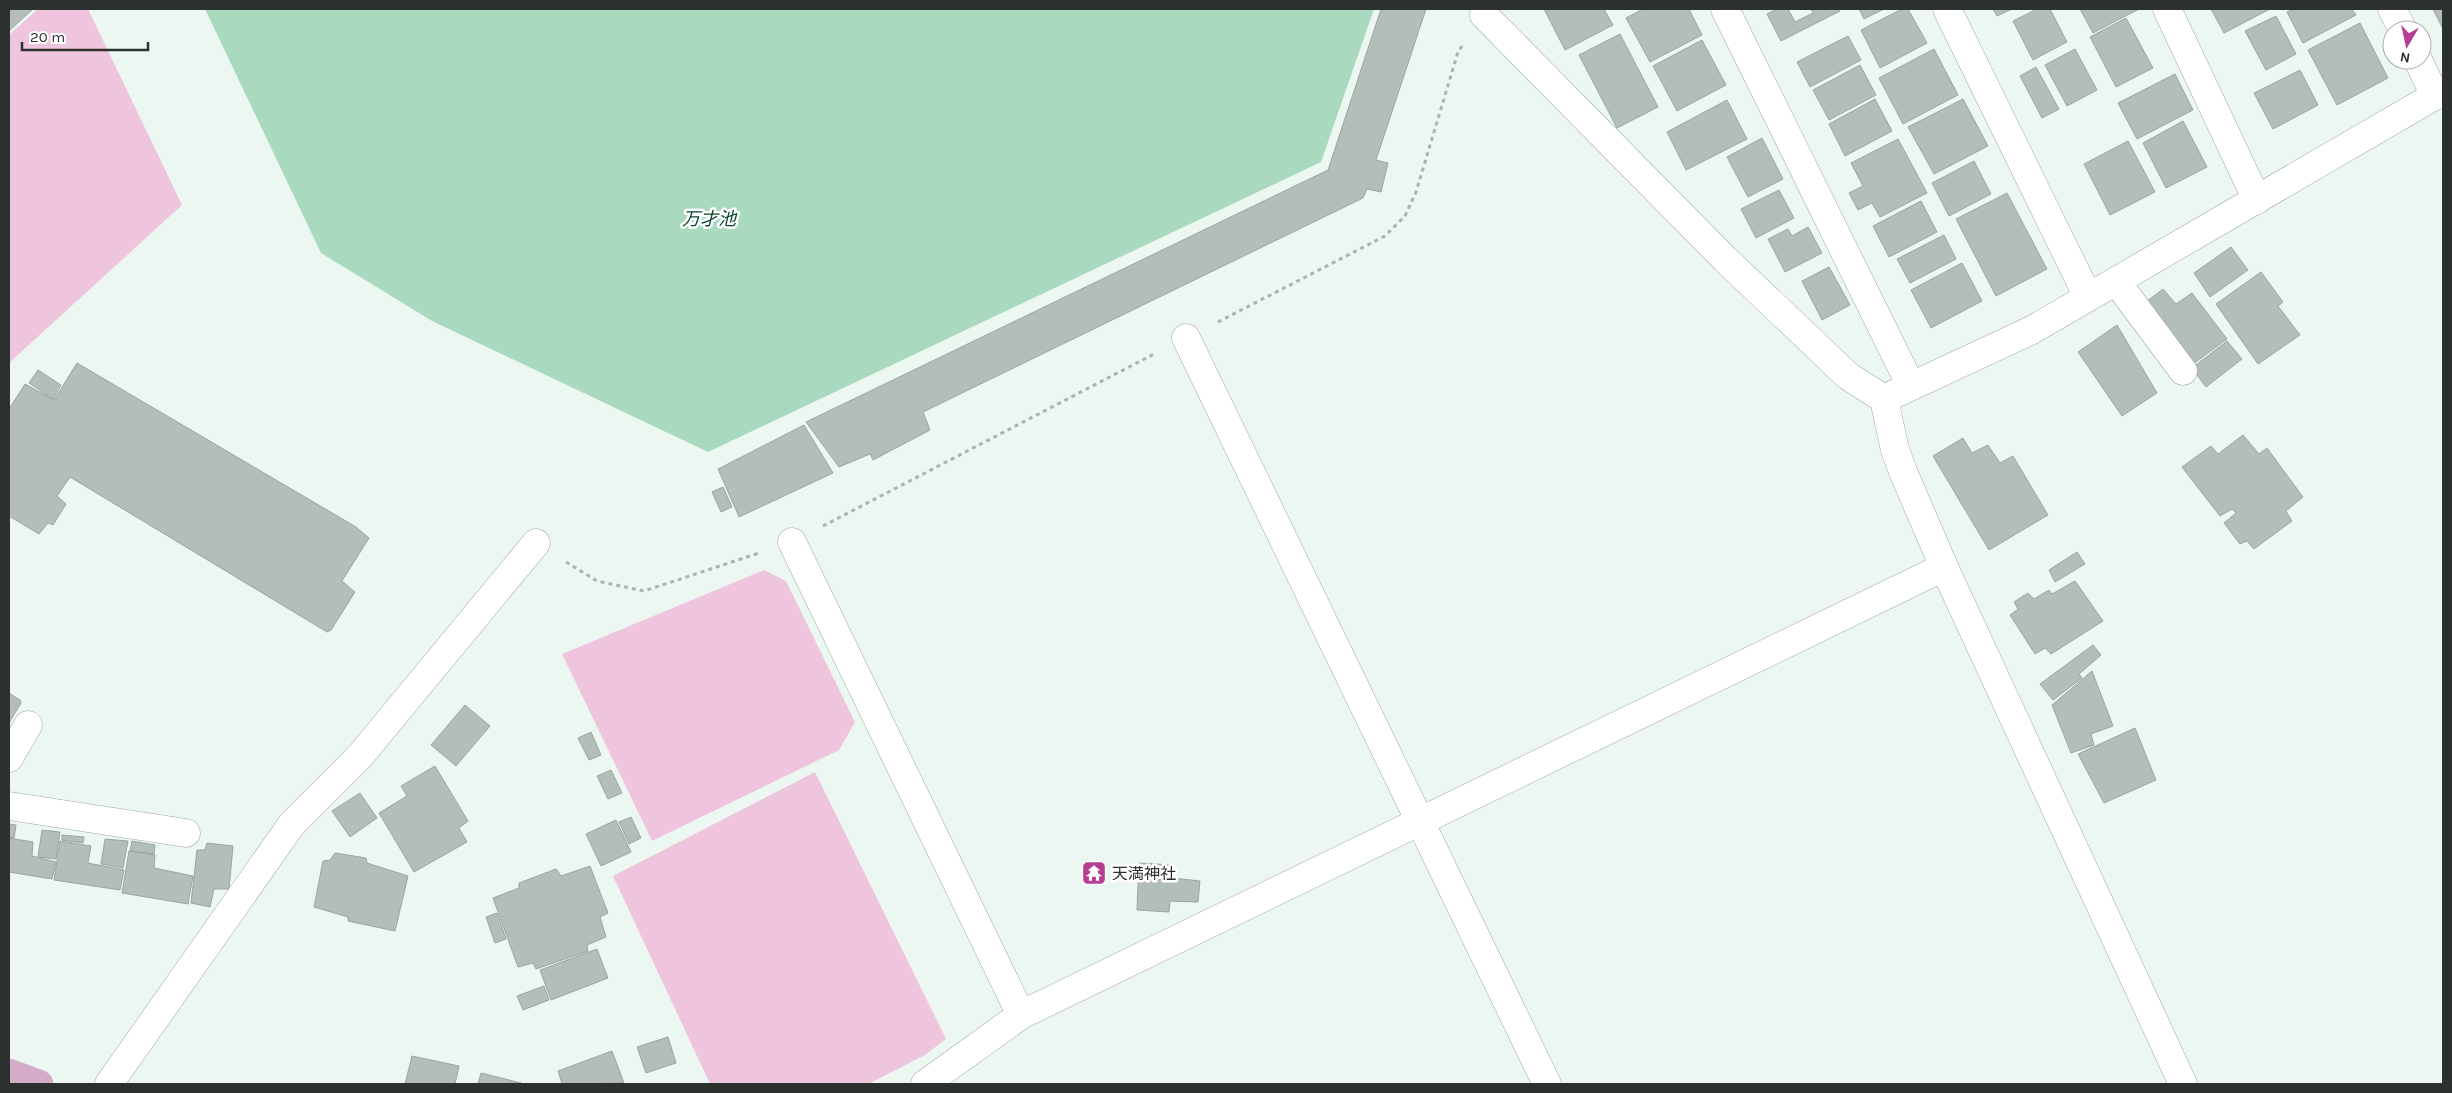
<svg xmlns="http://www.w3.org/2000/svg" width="2452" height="1093" font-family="Karla,'Noto Sans JP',sans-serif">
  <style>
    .green { fill: #efc5de }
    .water { fill: #a9d9bf }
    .building { fill: #b4beb9; stroke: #9ba59f }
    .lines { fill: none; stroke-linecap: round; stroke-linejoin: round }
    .minor-casing { stroke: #9ea8a2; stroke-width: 29 }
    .major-casing { stroke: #d1d1d1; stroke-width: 29 }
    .path { stroke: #abb3af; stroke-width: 3; stroke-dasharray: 4 4; stroke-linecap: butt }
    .minor { stroke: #fff; stroke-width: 28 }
    .major { stroke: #d5acc7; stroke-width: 28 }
    .labels { text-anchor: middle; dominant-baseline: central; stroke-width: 5; stroke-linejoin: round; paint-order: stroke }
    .poi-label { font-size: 16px; fill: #2c302e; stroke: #fff; text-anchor: start }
    .water-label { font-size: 18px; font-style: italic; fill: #06452d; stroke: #fff }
  </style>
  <rect width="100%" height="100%" fill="#edf7f1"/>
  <!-- green -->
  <g class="green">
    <path d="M38,9h50l94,196 -173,158v-328z"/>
    <path d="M764,570l22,11 69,141 -16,28 -187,91 -90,-187z"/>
    <path d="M815,772l131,267 -21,16 -57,29h-158l-97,-208z"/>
  </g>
  <!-- water -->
  <path class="water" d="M205,9h1169l-53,153 -613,290 -276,-131 -111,-68z"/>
  <!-- building -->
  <g class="building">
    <path d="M9,9h24l-24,22z"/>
    <path d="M1381,9h45l-50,151 12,3 -7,29 -14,-3 -4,9 -440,214 7,18 -57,30 -3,-6 -31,13 -33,-45 522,-252z"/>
    <path d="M1544,9h60l9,16 -48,25z"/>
    <path d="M1643,9h46l13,26 -52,27 -24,-44z"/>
    <path d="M1777,9h11l7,13 18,-9 -2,-4h28l1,2 -59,30 -14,-27z"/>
    <path d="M1859,9h25l-20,10z"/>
    <path d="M1902,9h6l19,34 -47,25 -19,-38z"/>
    <path d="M1993,9h19l-15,7z"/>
    <path d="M2037,9h13l17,33 -34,18 -20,-39z"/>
    <path d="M2080,9h59l-46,24z"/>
    <path d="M2211,9h59l-46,24z"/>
    <path d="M2294,9h58l4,6 -53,28 -16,-31z"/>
    <path d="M2433,9h10v20z"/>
    <path d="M2276,16l20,38 -30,16 -21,-39z"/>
    <path d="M2126,18l27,50 -37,19 -26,-50z"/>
    <path d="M2360,23l28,55 -51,27 -29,-55z"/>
    <path d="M1620,34l38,73 -41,21 -38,-73z"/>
    <path d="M1848,36l13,24 -51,27 -13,-25z"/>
    <path d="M1702,40l24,45 -49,26 -24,-45z"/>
    <path d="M1934,49l24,46 -55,29 -24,-46z"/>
    <path d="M2075,49l22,41 -30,16 -22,-41z"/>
    <path d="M1860,65l16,30 -47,25 -16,-30z"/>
    <path d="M2036,67l23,42 -17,9 -22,-42z"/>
    <path d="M2300,70l18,35 -45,24 -19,-36z"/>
    <path d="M2175,74l18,36 -56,29 -19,-36z"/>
    <path d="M1875,99l17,32 -47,25 -16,-32z"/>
    <path d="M1963,99l25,47 -54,28 -26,-47z"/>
    <path d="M1727,100l20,39 -61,31 -19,-38z"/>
    <path d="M2183,121l24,46 -41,21 -23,-45z"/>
    <path d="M1762,138l21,41 -35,18 -21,-40z"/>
    <path d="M1898,139l29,54 -47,24 -8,-14 -14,7 -9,-17 14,-7 -12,-23z"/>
    <path d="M2128,141l27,51 -45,23 -26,-51z"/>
    <path d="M1974,161l17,33 -42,22 -17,-33z"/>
    <path d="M1779,190l15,28 -38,20 -15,-29z"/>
    <path d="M2007,193l40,76 -51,27 -40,-77z"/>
    <path d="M1921,201l16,31 -48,25 -16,-31z"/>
    <path d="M1808,227l14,26 -37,19 -17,-33 20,-10 4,7z"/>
    <path d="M1944,235l12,24 -46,24 -13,-24z"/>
    <path d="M2231,247l17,23 -38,27 -16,-24z"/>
    <path d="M1962,263l20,38 -51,27 -20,-38z"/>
    <path d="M1829,267l21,38 -28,15 -20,-39z"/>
    <path d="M2261,272l22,30 -5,4 22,29 -42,29 -42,-60z"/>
    <path d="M2163,289l13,15 16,-11 35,46 -34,25 -47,-62z"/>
    <path d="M2117,325l40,68 -35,23 -44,-64z"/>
    <path d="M2227,341l15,18 -36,28 -14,-19z"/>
    <path d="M77,363l279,164 13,11 -27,43 13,11 -24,38 -4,2 -257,-155 -13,19 9,8 -13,21 -5,-2 -9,11 -30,-18v-107l16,-25 29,16z"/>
    <path d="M38,370l23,15 -8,14 -24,-16z"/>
    <path d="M804,425l29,48 -94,44 -21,-48z"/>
    <path d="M2243,435l16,19 8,-6 36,49 -17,14 6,10 -38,28 -7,-8 -7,3 -16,-21 12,-10 -4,-4 -12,7 -38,-49 29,-21 7,8z"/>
    <path d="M1963,438l9,15 16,-8 12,18 13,-7 35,59 -59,35 -56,-94z"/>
    <path d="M723,487l9,20 -11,5 -9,-20z"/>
    <path d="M2077,552l8,12 -30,18 -6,-12z"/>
    <path d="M2075,581l28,40 -52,33 -6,-6 -10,6 -25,-39 8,-6 -4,-7 14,-9 6,6 15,-9 3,4z"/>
    <path d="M2093,645l8,10 -22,19 3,4 -29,22 -13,-16z"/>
    <path d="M2092,671l21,55 -22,8 3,11 -23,8 -19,-48z"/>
    <path d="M9,693l11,7 1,3 -12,20z"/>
    <path d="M465,705l25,21 -34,40 -25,-21z"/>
    <path d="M2135,728l21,52 -52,23 -26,-49z"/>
    <path d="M591,732l10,23 -12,5 -11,-22z"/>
    <path d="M435,766l33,55 -9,7 8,14 -53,30 -35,-59 28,-17 -6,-10z"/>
    <path d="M611,770l11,23 -14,6 -11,-23z"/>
    <path d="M360,793l17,25 -27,19 -18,-26z"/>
    <path d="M631,817l10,21 -12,6 -10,-22z"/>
    <path d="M616,820l15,32 -30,14 -15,-32z"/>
    <path d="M9,824l7,1 -2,13 -5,-1z"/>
    <path d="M42,830l18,2 -4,27 -18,-2z"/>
    <path d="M62,835l22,2 -1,6 -21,-3z"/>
    <path d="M9,838l24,4 -1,14 24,6 -4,17 -43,-7z"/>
    <path d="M105,839l23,2 -5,27 -22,-4z"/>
    <path d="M60,841l31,5 -3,17 36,7 -4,20 -66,-10z"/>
    <path d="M132,841l23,4 -1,9 -24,-3z"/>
    <path d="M207,843l26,3 -4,43h-15l-4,18 -19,-4 6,-53h8z"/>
    <path d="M129,851l26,4 -1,13 39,8 -5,28 -66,-11z"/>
    <path d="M335,853l31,5 1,5 41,13 -13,55 -47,-10v-4l-34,-10 9,-46 7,-1z"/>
    <path d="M1139,863l33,2 1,13 27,3 -2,21 -28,-1 -1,11 -32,-2z"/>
    <path d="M590,866l18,47 -8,4 6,20 -19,8 1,6 -52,18 -3,-6 -15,4 -25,-69 26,-10v-5l37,-14 5,7z"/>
    <path d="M497,913l9,26 -11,4 -9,-26z"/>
    <path d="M597,949l11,29 -57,22 -11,-30z"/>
    <path d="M544,986l5,14 -26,10 -6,-14z"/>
    <path d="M668,1037l8,26 -30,10 -9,-26z"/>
    <path d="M612,1051l12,32 -62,1 -4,-13z"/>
    <path d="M412,1056l47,10 -4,18h-50z"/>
    <path d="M481,1073l40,10 -43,1z"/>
  </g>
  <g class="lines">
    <defs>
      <g id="minor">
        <path d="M1485,9l-1,6 241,244 123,117 36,23 11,51 9,24 40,93 239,517"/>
        <path d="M1725,9l186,377"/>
        <path d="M1947,9l141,288"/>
        <path d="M2167,9l90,191"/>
        <path d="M2392,9l11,21"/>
        <path d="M2418,60l17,36"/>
        <path d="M2116,281l67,90"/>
        <path d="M1186,338l361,746"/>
        <path d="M1884,399l148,-69 411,-239"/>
        <path d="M792,542l229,473"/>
        <path d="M9,758l19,-33"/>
        <path d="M9,806l177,27"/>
        <path d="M109,1084l183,-260 68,-68 176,-213"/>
        <path d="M925,1084l96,-69 923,-448"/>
      </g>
      <path id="major" d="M9,1073l30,11"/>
    </defs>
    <!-- minor casing -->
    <use href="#minor" class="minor-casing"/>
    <!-- major casing -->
    <use href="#major" class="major-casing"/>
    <!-- path -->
    <g class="path">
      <path d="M1218,322l167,-86 20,-20 11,-24 42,-140 4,-6"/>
      <path d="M823,526l331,-172"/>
      <path d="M566,562l31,19 47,10 115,-38"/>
    </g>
    <!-- minor -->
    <use href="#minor" class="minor"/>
    <!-- major -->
    <use href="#major" class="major"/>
  </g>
  <!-- icons -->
  <defs>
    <symbol id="temple-square" viewBox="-11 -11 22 22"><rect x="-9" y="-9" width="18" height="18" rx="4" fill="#b53d92" stroke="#fff"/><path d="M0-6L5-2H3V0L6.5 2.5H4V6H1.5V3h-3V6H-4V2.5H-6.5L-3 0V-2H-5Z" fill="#fff"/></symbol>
  </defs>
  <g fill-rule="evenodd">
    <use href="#temple-square" x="1080" y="859" width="28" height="28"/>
  </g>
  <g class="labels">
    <!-- poi labels -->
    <g class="poi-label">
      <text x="1112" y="873">天満神社</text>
    </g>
    <!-- water labels -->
    <g class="water-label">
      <text x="709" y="219">万才池</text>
    </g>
  </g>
  <!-- border -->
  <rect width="2452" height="1093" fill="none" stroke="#2c302e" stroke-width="20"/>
  <!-- north arrow -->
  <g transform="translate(2407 45) rotate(189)"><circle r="24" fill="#ffffff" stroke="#abacab"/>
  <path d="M0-4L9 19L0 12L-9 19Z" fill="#b53d92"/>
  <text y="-8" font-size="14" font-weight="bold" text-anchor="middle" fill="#2c302e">N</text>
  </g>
  <!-- scale -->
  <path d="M22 42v8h126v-8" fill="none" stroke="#2c302e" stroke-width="2.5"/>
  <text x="30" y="42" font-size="15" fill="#2c302e" stroke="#ffffff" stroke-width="4" paint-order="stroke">20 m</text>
</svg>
